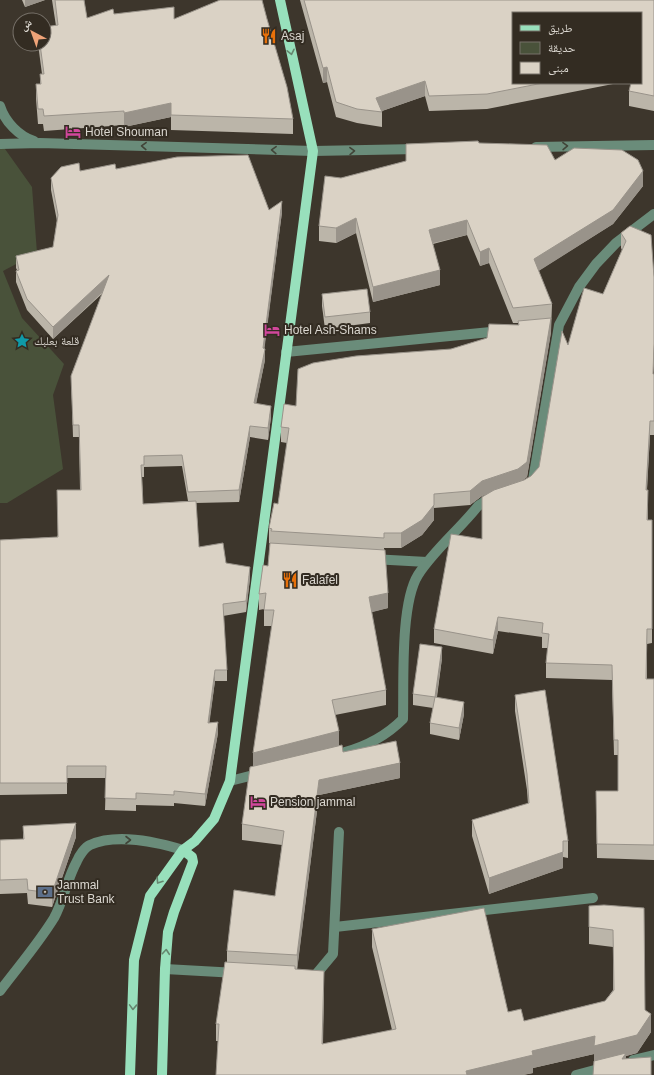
<svg xmlns="http://www.w3.org/2000/svg" width="654" height="1075" font-family="Arial,'Noto Naskh Arabic',sans-serif">
  <style>
    .green { fill: #49523a }
    .lines { fill: none; stroke-linecap: round; stroke-linejoin: round }
    .minor { stroke: #6a8c7a; stroke-width: 10 }
    .major { stroke: #98e0bc; stroke-width: 10 }
    .wall { fill: #bbb5a9; fill-rule: evenodd }
    .shaded-wall { fill: #99938a }
    .building { fill: #dad2c5; stroke: #99938a }
    .oneway { stroke: #66866f }
    .oneway2 { stroke: #414438 }
    .labels { text-anchor: middle; dominant-baseline: central; stroke-width: 4; stroke-linejoin: round; paint-order: stroke }
    .poi-label { font-size: 12px; fill: #dbd7d0; stroke: #332c22; text-anchor: start }
  </style>
  <rect width="100%" height="100%" fill="#3d362c"/>
  <!-- green -->
  <path class="green" d="M0,142l32,45 5,66 -34,18 19,47 42,46 -11,31 10,74 -56,34h-7z"/>
  <g class="lines">
    <!-- minor -->
    <g class="minor">
      <path d="M0,106c5,16 19,30 34,35"/>
      <path d="M0,144l40,-1 273,8 105,-2"/>
      <path d="M536,147l118,-2"/>
      <path d="M286,352l215,-21"/>
      <path d="M529,484l4,-4 26,-155 20,-38 17,-23 20,-21 38,-29"/>
      <path d="M372,559l55,3"/>
      <path d="M345,752c22,-6 41,-16 58,-33 1,-36 -3,-115 15,-144 16,-25 41,-45 60,-69l9,-6 7,-2"/>
      <path d="M230,781l31,-8"/>
      <path d="M335,927l258,-29"/>
      <path d="M165,969l72,4"/>
      <path d="M309,978h4l20,-24 6,-122"/>
      <path d="M0,991c18,-24 38,-47 54,-73 10,-18 13,-39 23,-57 2,-5 8,-14 13,-16 26,-12 67,-3 93,5"/>
      <path d="M633,1060l21,-5"/>
      <path d="M576,1075l30,-8"/>
    </g>
    <!-- major -->
    <g class="major">
      <path d="M130,1075l4,-115 16,-64 33,-46 12,-9 19,-22 16,-38 83,-630 -33,-151"/>
      <path d="M162,1075l3,-106 3,-37 6,-20 19,-50 -1,-5 -9,-7"/>
    </g>
  </g>
  <!-- wall -->
  <g class="wall">
    <path d="M22,0h23l-20,7z"/>
    <path d="M52,0h32l3,18 27,-4 60,5h93l26,100v15l-122,-4v-13l-47,10v-2l-80,6 -1,-7h-5l-2,-25v-15h4v-10h2l-4,-30h6l12,-18z"/>
    <path d="M300,0h354v111l-25,-5v-15l12,-8v-70l-128,70h105l-131,26 -58,2 -4,-15 -43,15v16l-25,-4 -21,-6 -9,-35 -4,1z"/>
    <path d="M479,143l76,17 88,26 -30,38 -75,47 14,33 -1,28 -24,145 -7,5 4,-2 7,-4 8,-9 29,-122 35,-51 19,-44 -1,-2v-15l9,-7 24,133 -1,15h1v61h-4l-3,55 1,14v16l4,109v14l-5,1v35h7v181l-57,-2 -1,-67h22v-36h-4l-2,-75 -66,-2v-15l2,-15h-6v-11l-44,-6 -5,23 -59,-11v-14l48,-90 5,-45 -5,2 -12,9 -36,3v12l-12,15 -21,13h-17l4,60 -17,4 15,78v15l-51,10 4,30 4,7 57,26 -81,17 -22,174 27,19 -1,56 69,-14 -20,-83v-18l152,92 81,-20 8,-11v-43l-24,-3v-17l15,-22 41,105 6,22 -14,21 -11,3 -32,5v-7l-61,14v5l-10,2h-307l2,-34h-2v-17l11,-62v-11l48,-55 7,-51 -40,-5v-16l11,-57 19,-141h-8v-17l-5,1v-16l9,-28 2,-23h-1v-15l9,-24 9,-61 -6,-1v-15l15,-21 155,-57 36,-11 31,-13v-2h-5l-24,-60 -9,3 -13,-31 -34,9 7,41 -67,17 -17,-69 -20,10 -17,-2v-15l22,-48 65,-17v-17z"/>
    <path d="M116,169l153,41 13,2 -18,137 1,11 -9,43 15,14 -3,23 -18,-3 -11,65 -43,1 3,44 27,16 24,15 -4,34 -23,4 4,54v11h-12l-6,42 9,10 -13,73 -31,-3v3l-38,-1v6l-31,-1 1,-32h-39v16l-67,1v-255l57,-3 23,-47 -1,-53h-6l-2,-61 32,-83 -50,46 -26,-29 -11,-28v-11l1,-1 -1,-2v-12l37,-9 4,-26 -6,-31v-12l29,-7zM182,466l6,35 -45,3 -1,-27h2v-10z"/>
    <path d="M322,294l48,18v11l-45,6 -3,-23z"/>
    <path d="M442,658l-5,39 27,17 -5,26 -29,-6v-11l3,-15 -20,-3v-11z"/>
    <path d="M515,695l53,146v17l-5,-1v11l-74,26 -17,-58v-16l56,-16 -1,-14 -12,-79z"/>
    <path d="M23,826l53,11 -24,70 -24,-3 -1,-11 -27,1v-54l23,-1z"/>
  </g>
  <!-- shaded-wall -->
  <g class="shaded-wall">
    <path d="M25,0h20l-20,7z"/>
    <path d="M327,67v15l-4,1v-15z"/>
    <path d="M425,81v15l-46,16 -3,-14z"/>
    <path d="M171,103v14l-47,10v-14z"/>
    <path d="M643,171v15l-30,38 -79,50v-15z"/>
    <path d="M282,201v11l-19,148v-12z"/>
    <path d="M356,218v15l-20,10v-15z"/>
    <path d="M467,220v15l-38,9v-14z"/>
    <path d="M489,248v15l-9,3v-14z"/>
    <path d="M440,270v15l-67,17v-15z"/>
    <path d="M109,275v11l-56,53v-12z"/>
    <path d="M551,318v14l-24,145 -9,7 -36,12 -12,9v-14l12,-10z"/>
    <path d="M265,349v11l-11,55v-12z"/>
    <path d="M271,406v11l-3,23v-12z"/>
    <path d="M650,421v14l-4,69v-14z"/>
    <path d="M250,426v11l-11,65v-12z"/>
    <path d="M648,490v14l-1,30v-14z"/>
    <path d="M434,505v15l-12,15 -21,13v-15z"/>
    <path d="M250,567v11l-4,34v-11z"/>
    <path d="M388,593v15l-19,5v-16z"/>
    <path d="M498,617v14l-5,23v-14z"/>
    <path d="M442,647v11l-7,50v-11z"/>
    <path d="M215,670v11l-7,53v-11z"/>
    <path d="M464,702v12l-5,26v-12z"/>
    <path d="M218,722v11l-13,73v-12z"/>
    <path d="M339,731v16l-86,22v-16z"/>
    <path d="M400,763v15l-81,17 -22,176v-16l22,-175z"/>
    <path d="M76,823v14l-24,70v-14z"/>
    <path d="M563,841v27l-74,26v-16z"/>
    <path d="M324,971v17l-2,74v-18z"/>
    <path d="M651,1014v18l-14,21 -11,3v13l-32,-5v-10l-61,14v5l-10,2h-57v-4z"/>
  </g>
  <!-- building -->
  <g class="building">
    <path d="M55,0h29l3,18 26,-9 1,5 60,-7v12l46,-19h42l5,19 20,68 6,32 -122,-4v-12l-47,10v-2l-80,5 -1,-7h-5l-2,-25h5l-1,-10h4l-4,-30h4v-17l14,-2z"/>
    <path d="M304,0h350v96l-25,-5 2,-8h10v-70h-128v70h30l-56,11 -58,2 -4,-15 -49,17 6,14 -25,-3 -21,-7 -9,-35 -4,1z"/>
    <path d="M478,141l1,2 68,2 8,15 19,-12 48,2 16,10 5,11 -30,39 -79,49 18,45 -39,4 -24,-60 -9,4 -13,-32 -38,10 11,40 -67,17 -17,-69 -20,10 -17,-2 6,-50 16,2 65,-17v-17z"/>
    <path d="M248,155l21,55 13,-9 -19,147 2,1 -11,54 17,3 -3,22 -18,-2 -11,64 -51,2 -6,-37 -38,1v9h-3l2,39 53,-3 3,46 24,-4 3,20 24,4 -4,34 -23,3 4,66h-12l-7,53 10,-1 -13,72 -31,-3v4l-38,-2v6l-31,-1 1,-32h-39v17h-67v-243l58,-3 -1,-47h24l-2,-65h-6l-2,-49 38,-101 -56,52 -26,-28 -11,-28 3,-1 -3,-14 37,-9 5,-32 -7,-37 10,-11 18,-4 1,8 35,-7 1,5 61,-12z"/>
    <path d="M630,226l21,9 3,42v67l-1,30h1v47h-4l-4,69h2l-1,30h5v109h-5l-1,50h8v166l-57,-1 -1,-53h22v-51h-4l-2,-75 -66,-2 3,-29 -7,-1 1,-10 -45,-6 -5,23 -59,-11 17,-95 31,5v-42l12,-7 30,-10 7,-4 8,-9 23,-136 6,14 16,-57 19,6 23,-53 -5,-8z"/>
    <path d="M367,289l3,23 -45,5 -3,-23z"/>
    <path d="M551,318l-24,144 -9,7 -36,12 -12,10 -36,3v11l-12,15 -21,13h-17v5l-113,-7 1,-2 -3,-1 5,-25 4,1 11,-76 -8,-1 3,-23 12,2 2,-37 15,-6 43,-7 95,-7 36,-11 2,-14 30,1 -1,-4z"/>
    <path d="M270,543l115,7 3,43 -19,4 17,93 -54,10 7,31 -86,22 21,-143h-10l2,-17 -7,1 4,-29 5,1z"/>
    <path d="M420,644l22,3 -7,50 -22,-3z"/>
    <path d="M545,690l23,151h-5v11l-74,26 -17,-58 57,-17 -2,-29 -12,-79z"/>
    <path d="M435,697l29,5 -5,26 -29,-5z"/>
    <path d="M396,741l4,22 -81,17 -22,175 -70,-4 7,-61 41,6 9,-65 -42,-7 8,-57 92,-22 1,7z"/>
    <path d="M76,823l-24,70 -24,-3 -1,-11 -27,1v-40l24,-1 -1,-13z"/>
    <path d="M604,905l40,3 1,102 6,4 -14,21 -43,11 1,-10 -63,15 1,4 -67,16 1,4h-251l3,-51h-3l9,-62 70,4v3l29,2 -2,73 74,-15 -24,-100 112,-21 24,104 13,-3 3,12 81,-20 9,-11 -1,-60 -24,-3v-21z"/>
    <path d="M626,1053l-4,6 29,-2v18h-58l1,-14z"/>
  </g>
  <!-- one-way arrows -->
  <defs><path id="oneway-chevron" d="M-2-3.5L2.5 0L-2 3.5" fill="none" stroke-width="1.6" stroke-linecap="round" stroke-linejoin="round"/></defs>
  <g class="oneway">
    <use href="#oneway-chevron" transform="translate(291 52) rotate(78)"/>
    <use href="#oneway-chevron" transform="translate(159 881) rotate(123)"/>
    <use href="#oneway-chevron" transform="translate(166 952) rotate(-85)"/>
    <use href="#oneway-chevron" transform="translate(133 1007) rotate(92)"/>
  </g>
  <g class="oneway2">
    <use href="#oneway-chevron" transform="translate(144 146) rotate(-178)"/>
    <use href="#oneway-chevron" transform="translate(565 146) rotate(-1)"/>
    <use href="#oneway-chevron" transform="translate(274 150) rotate(-178)"/>
    <use href="#oneway-chevron" transform="translate(352 151) rotate(-1)"/>
    <use href="#oneway-chevron" transform="translate(128 840)"/>
  </g>
  <!-- icons -->
  <defs>
    <symbol id="restaurant-bare" viewBox="-9 -9 18 18"><path d="M-5-6h1v4h1v-4h1v4h1v-4h1v5L-1.5 .5V6h-2V.5L-5-1ZM5-6V6H3V1.5H1.5Q1.5-4 5-6Z" fill="#e8710a" stroke="#332c22" stroke-width="2.5" paint-order="stroke"/></symbol>
    <symbol id="hotel-bare" viewBox="-9 -9 18 18"><path d="M-6-4.5h1.5V1H6V5H4.5V3h-9V5H-6ZM-4 0a1.8 1.8 0 1 1 3.6 0ZM.5 0V-2.5h3Q6-2.5 6 0Z" fill="#d1479c" stroke="#332c22" stroke-width="2.5" paint-order="stroke"/></symbol>
    <symbol id="sight-bare" viewBox="-9 -9 18 18"><path d="M0-6L1.8-2.2L6-1.7L2.9 1.2L3.7 5.4L0 3.3L-3.7 5.4L-2.9 1.2L-6-1.7L-1.8-2.2Z" fill="#0f9aa8" stroke="#332c22" stroke-width="2.5" paint-order="stroke"/></symbol>
    <symbol id="bank-bare" viewBox="-9 -9 18 18"><path d="M-6-4H6V4H-6ZM0-2.3a2.3 2.3 0 1 0 0 4.6a2.3 2.3 0 1 0 0-4.6Z" fill="#5c6f8a" stroke="#332c22" stroke-width="2.5" paint-order="stroke"/></symbol>
  </defs>
  <g fill-rule="evenodd">
    <use href="#restaurant-bare" x="258" y="25" width="22" height="22"/>
    <use href="#hotel-bare" x="62" y="121" width="22" height="22"/>
    <use href="#hotel-bare" x="261" y="319" width="22" height="22"/>
    <use href="#sight-bare" x="11" y="330" width="22" height="22"/>
    <use href="#restaurant-bare" x="279" y="569" width="22" height="22"/>
    <use href="#hotel-bare" x="247" y="791" width="22" height="22"/>
    <use href="#bank-bare" x="34" y="881" width="22" height="22"/>
  </g>
  <g class="labels">
    <!-- poi labels -->
    <g class="poi-label">
      <text x="281" y="36">Asaj</text>
      <text x="85" y="132">Hotel Shouman</text>
      <text x="284" y="330">Hotel Ash-Shams</text>
      <text x="34" y="341">قلعة بعلبك</text>
      <text x="302" y="580">Falafel</text>
      <text x="270" y="802">Pension jammal</text>
      <text x="57" y="885">Jammal<tspan x="57" dy="14">Trust Bank</tspan></text>
    </g>
  </g>
  <!-- legend -->
  <rect x="512" y="12" width="130" height="72" fill="#332c22" stroke="#767068"/>
  <rect x="520" y="25" width="20" height="6" fill="#98e0bc" stroke="#767068"/>
  <text x="548" y="32" font-size="12" fill="#dbd7d0">طريق</text>
  <rect x="520" y="42" width="20" height="12" fill="#49523a" stroke="#767068"/>
  <text x="548" y="52" font-size="12" fill="#dbd7d0">حديقة</text>
  <rect x="520" y="62" width="20" height="12" fill="#dad2c5" stroke="#767068"/>
  <text x="548" y="72" font-size="12" fill="#dbd7d0">مبنى</text>
  <!-- north arrow -->
  <g transform="translate(32 32) rotate(319)"><circle r="19" fill="#332c22" stroke="#767068"/>
  <path d="M0-3L7 15L0 10L-7 15Z" fill="#efa378"/>
  <text y="-6" font-size="11" font-weight="bold" text-anchor="middle" fill="#dbd7d0">ش</text>
  </g>
</svg>
